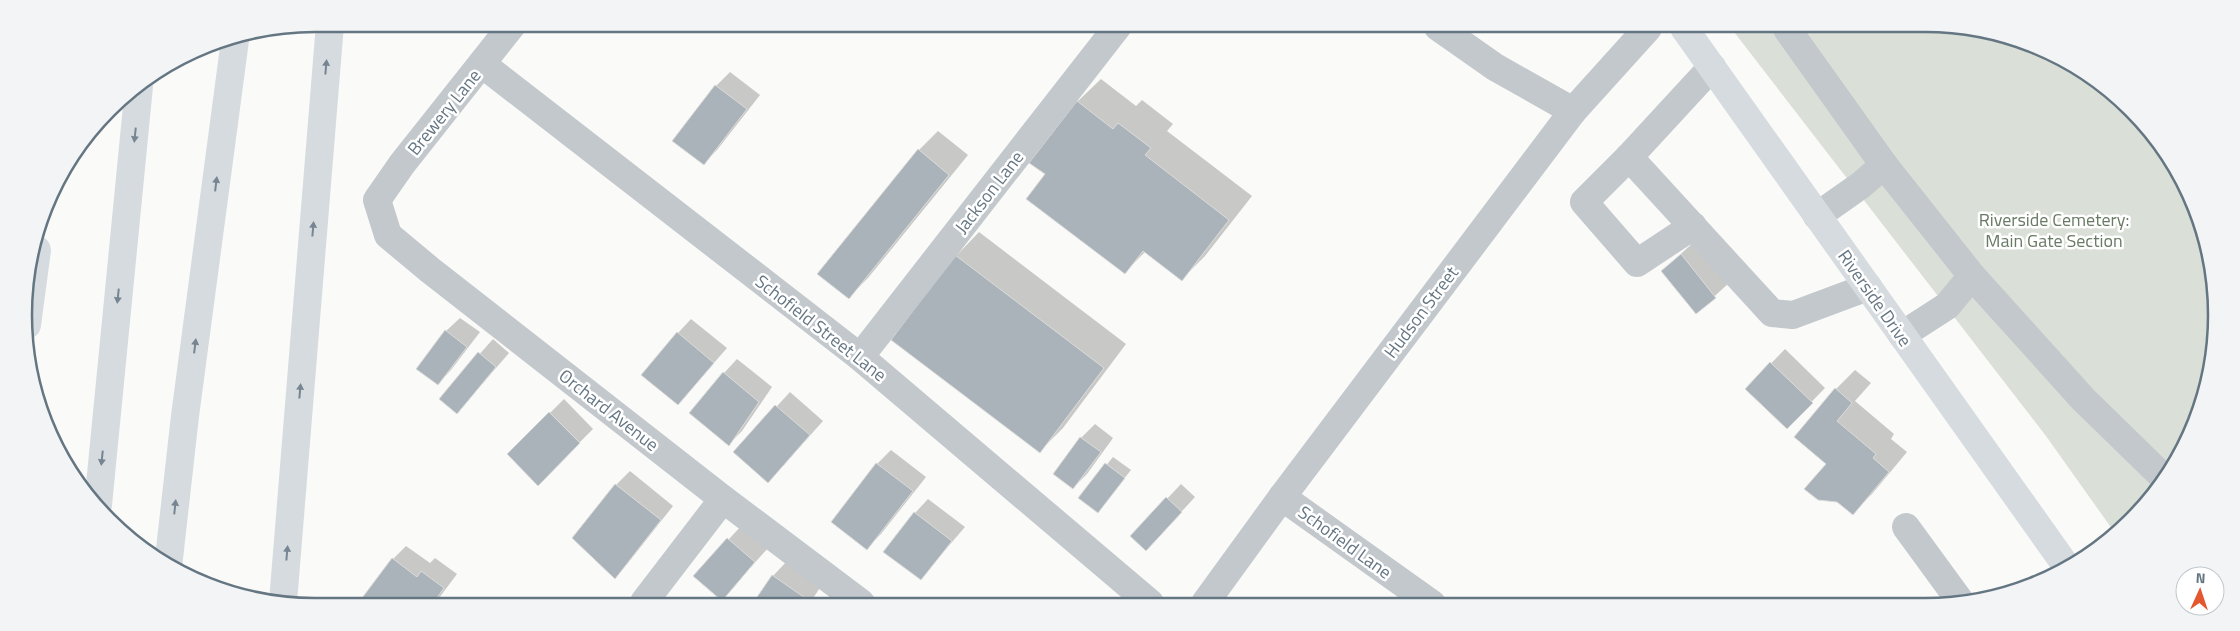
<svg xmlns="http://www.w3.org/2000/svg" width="2240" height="631" font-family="'Titillium Web',sans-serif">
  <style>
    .green { fill: #dadfd7 }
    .shadow { fill: #0003 }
    .building { fill: #aab3b9; stroke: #dcdcda }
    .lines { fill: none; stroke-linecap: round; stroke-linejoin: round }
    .minor { stroke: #c3c8cc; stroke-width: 28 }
    .major { stroke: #d6dbdf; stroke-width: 28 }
    .highway { stroke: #d6dbdf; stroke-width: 28 }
    .oneway { fill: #768591 }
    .labels { text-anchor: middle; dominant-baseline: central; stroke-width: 5; stroke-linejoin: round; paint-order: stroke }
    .street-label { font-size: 18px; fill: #657683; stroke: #fff }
    .park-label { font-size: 18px; fill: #687a64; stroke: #fff }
    .rim { fill: none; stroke: #657683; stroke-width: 2.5 }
  </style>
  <rect width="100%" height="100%" fill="#fafaf8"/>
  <!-- green -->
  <path class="green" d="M1731,28l250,1 105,44 81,80 44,105v114l-25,73 -55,77 -16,11 -69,-97z"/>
  <!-- shadow -->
  <g class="shadow">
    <path d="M730,72l30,23 -43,55 -14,14 -29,-23 42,-55z"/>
    <path d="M1101,79l35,27 6,-6 31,24 -6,7 85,65 -47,60 -23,23 -36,-28 -22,22 -77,-99 30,-72z"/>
    <path d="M938,131l30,24 -100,123 -19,19 70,-147z"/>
    <path d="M979,232l147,112 -63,84 -23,23 -147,-111 63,-84z"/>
    <path d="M1695,241l34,42 -33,30 -34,-42z"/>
    <path d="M460,318l20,14 -29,38 -13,14 8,-53z"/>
    <path d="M691,319l36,29 -49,56v-71z"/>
    <path d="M493,339l16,14 -52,60 -17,-14z"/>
    <path d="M1785,349l40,39 -38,39 -41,-38z"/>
    <path d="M737,359l35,28 -30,44 -13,13 -5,-71z"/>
    <path d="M1855,370l16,13 -16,18 39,33 -3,5 16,13 -35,42 -19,19 -25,-49 8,-75z"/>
    <path d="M790,392l33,29 -41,46 -47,-15z"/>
    <path d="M564,399l29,30 -55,55 -29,-30z"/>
    <path d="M1095,424l18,14 -26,36 -14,14 8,-50z"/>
    <path d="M891,450l35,27 -45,57 -14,14 10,-84z"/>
    <path d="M1113,457l18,13 -27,34 -24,-6z"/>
    <path d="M630,471l43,35 -45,57 -13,14 1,-92z"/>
    <path d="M1181,484l14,13 -36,39h-27z"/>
    <path d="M928,499l37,28 -44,51 -6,-65z"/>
    <path d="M742,525l26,23 -46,51 -27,-23z"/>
    <path d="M406,546l24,17 5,-5 22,16 -21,28h-75l32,-43z"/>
    <path d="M786,562l35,24 -11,17h-56l19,-27z"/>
    <path d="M829,598l6,5h-10z"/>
  </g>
  <!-- building -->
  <g class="building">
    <path d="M715,85l32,24 -43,56 -32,-24z"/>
    <path d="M1077,101l36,28 5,-6 33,25 -6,7 84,65 -47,61 -39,-30 -18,23 -99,-75 19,-25 -16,-11z"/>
    <path d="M918,149l31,26 -100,124 -32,-25z"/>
    <path d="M1681,254l35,44 -20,16 -35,-43z"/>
    <path d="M955,255l149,113 -64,85 -149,-113z"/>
    <path d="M445,330l22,17 -29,38 -22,-16z"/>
    <path d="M677,332l37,31 -36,42 -37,-30z"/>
    <path d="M478,352l18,15 -39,47 -18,-15z"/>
    <path d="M1770,362l43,41 -26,26 -42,-40z"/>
    <path d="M723,372l36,30 -30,44 -40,-33z"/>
    <path d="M1835,388l17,15 -15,18 39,33 -3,4 16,14 -36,43 -16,-13 -19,-2 -14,-11 22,-25 -32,-27z"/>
    <path d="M775,405l35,30 -42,48 -35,-31z"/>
    <path d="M549,412l31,31 -42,43 -31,-32z"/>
    <path d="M1080,437l21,15 -28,37 -20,-15z"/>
    <path d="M876,463l37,28 -46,59 -36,-28z"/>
    <path d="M1105,463l20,15 -27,35 -20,-15z"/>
    <path d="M615,484l46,36 -46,59 -43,-41z"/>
    <path d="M1166,497l16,15 -36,39 -16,-15z"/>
    <path d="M914,512l38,29 -31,39 -38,-28z"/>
    <path d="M727,538l28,24 -33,39 -29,-25z"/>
    <path d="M392,558l25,19 4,-6 23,17 -10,14h-75z"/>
    <path d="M772,575l36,25 -2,3h-53z"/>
  </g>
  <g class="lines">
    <!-- minor -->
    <g class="minor">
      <path d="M513,24l-111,140 -25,36 11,35 42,35 293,229 138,104"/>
      <path d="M1438,27l57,40 78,44"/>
      <path d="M1787,29l97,136 88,111 111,123 80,78"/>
      <path d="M482,64l378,293 290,246"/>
      <path d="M1629,157l83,-90"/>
      <path d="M1817,216l44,-31 23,-20"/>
      <path d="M1693,226l-56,37 -53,-61 45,-45 143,156 21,2 75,-28"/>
      <path d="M1902,335l45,-29 25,-30"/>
      <path d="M860,357l258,-331"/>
      <path d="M1282,497l150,107"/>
      <path d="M1906,527l57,78"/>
      <path d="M644,602l79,-103"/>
      <path d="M1205,603l77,-106 291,-386 75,-83"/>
    </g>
    <!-- major -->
    <path class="major" d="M1684,28l383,539"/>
    <!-- highway -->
    <g class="highway">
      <path d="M27,325l10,-75"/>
      <path d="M98,505l41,-419"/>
      <path d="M168,567l17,-151 50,-376"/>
      <path d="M283,602l47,-578"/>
    </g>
  </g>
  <!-- one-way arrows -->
  <defs><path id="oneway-solid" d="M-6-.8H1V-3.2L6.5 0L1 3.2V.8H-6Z" transform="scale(1.25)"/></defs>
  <g class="oneway">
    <use href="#oneway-solid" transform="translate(326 67) rotate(-85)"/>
    <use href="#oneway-solid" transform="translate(135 135) rotate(96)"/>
    <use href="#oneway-solid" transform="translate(216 184) rotate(-83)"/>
    <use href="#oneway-solid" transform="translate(313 229) rotate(-85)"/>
    <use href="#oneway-solid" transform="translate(118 296) rotate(96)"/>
    <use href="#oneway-solid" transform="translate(195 346) rotate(-83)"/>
    <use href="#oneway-solid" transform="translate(300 391) rotate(-85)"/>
    <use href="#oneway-solid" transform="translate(102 458) rotate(96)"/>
    <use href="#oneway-solid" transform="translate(175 507) rotate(-84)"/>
    <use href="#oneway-solid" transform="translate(287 553) rotate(-85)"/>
  </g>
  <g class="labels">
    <!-- street labels -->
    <g class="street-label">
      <text transform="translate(444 112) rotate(-51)">Brewery Lane</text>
      <text transform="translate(989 192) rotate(-52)">Jackson Lane</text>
      <text transform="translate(1875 298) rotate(55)">Riverside Drive</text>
      <text transform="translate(1421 312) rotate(-53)">Hudson Street</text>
      <text transform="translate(821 328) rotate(38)">Schofield Street Lane</text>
      <text transform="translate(609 410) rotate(38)">Orchard Avenue</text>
      <text transform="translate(1345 542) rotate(36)">Schofield Lane</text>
    </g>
    <!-- park labels -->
    <g class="park-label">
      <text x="2054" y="219">Riverside Cemetery:<tspan x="2054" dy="21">Main Gate Section</tspan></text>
    </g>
  </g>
  <!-- crop -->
  <path d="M0 0H2240V631H0ZM315 32H1925A283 283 0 0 1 2208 315V315A283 283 0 0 1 1925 598H315A283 283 0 0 1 32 315V315A283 283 0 0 1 315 32Z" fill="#f3f4f5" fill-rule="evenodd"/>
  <path class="rim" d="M315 32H1925A283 283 0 0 1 2208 315V315A283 283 0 0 1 1925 598H315A283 283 0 0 1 32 315V315A283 283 0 0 1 315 32Z"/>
  <!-- north arrow -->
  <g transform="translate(2200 591) rotate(3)"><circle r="24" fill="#ffffff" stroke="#c1c8cd"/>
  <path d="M0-4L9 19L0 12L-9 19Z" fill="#e4572e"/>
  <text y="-8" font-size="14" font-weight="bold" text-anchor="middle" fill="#657683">N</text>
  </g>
</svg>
